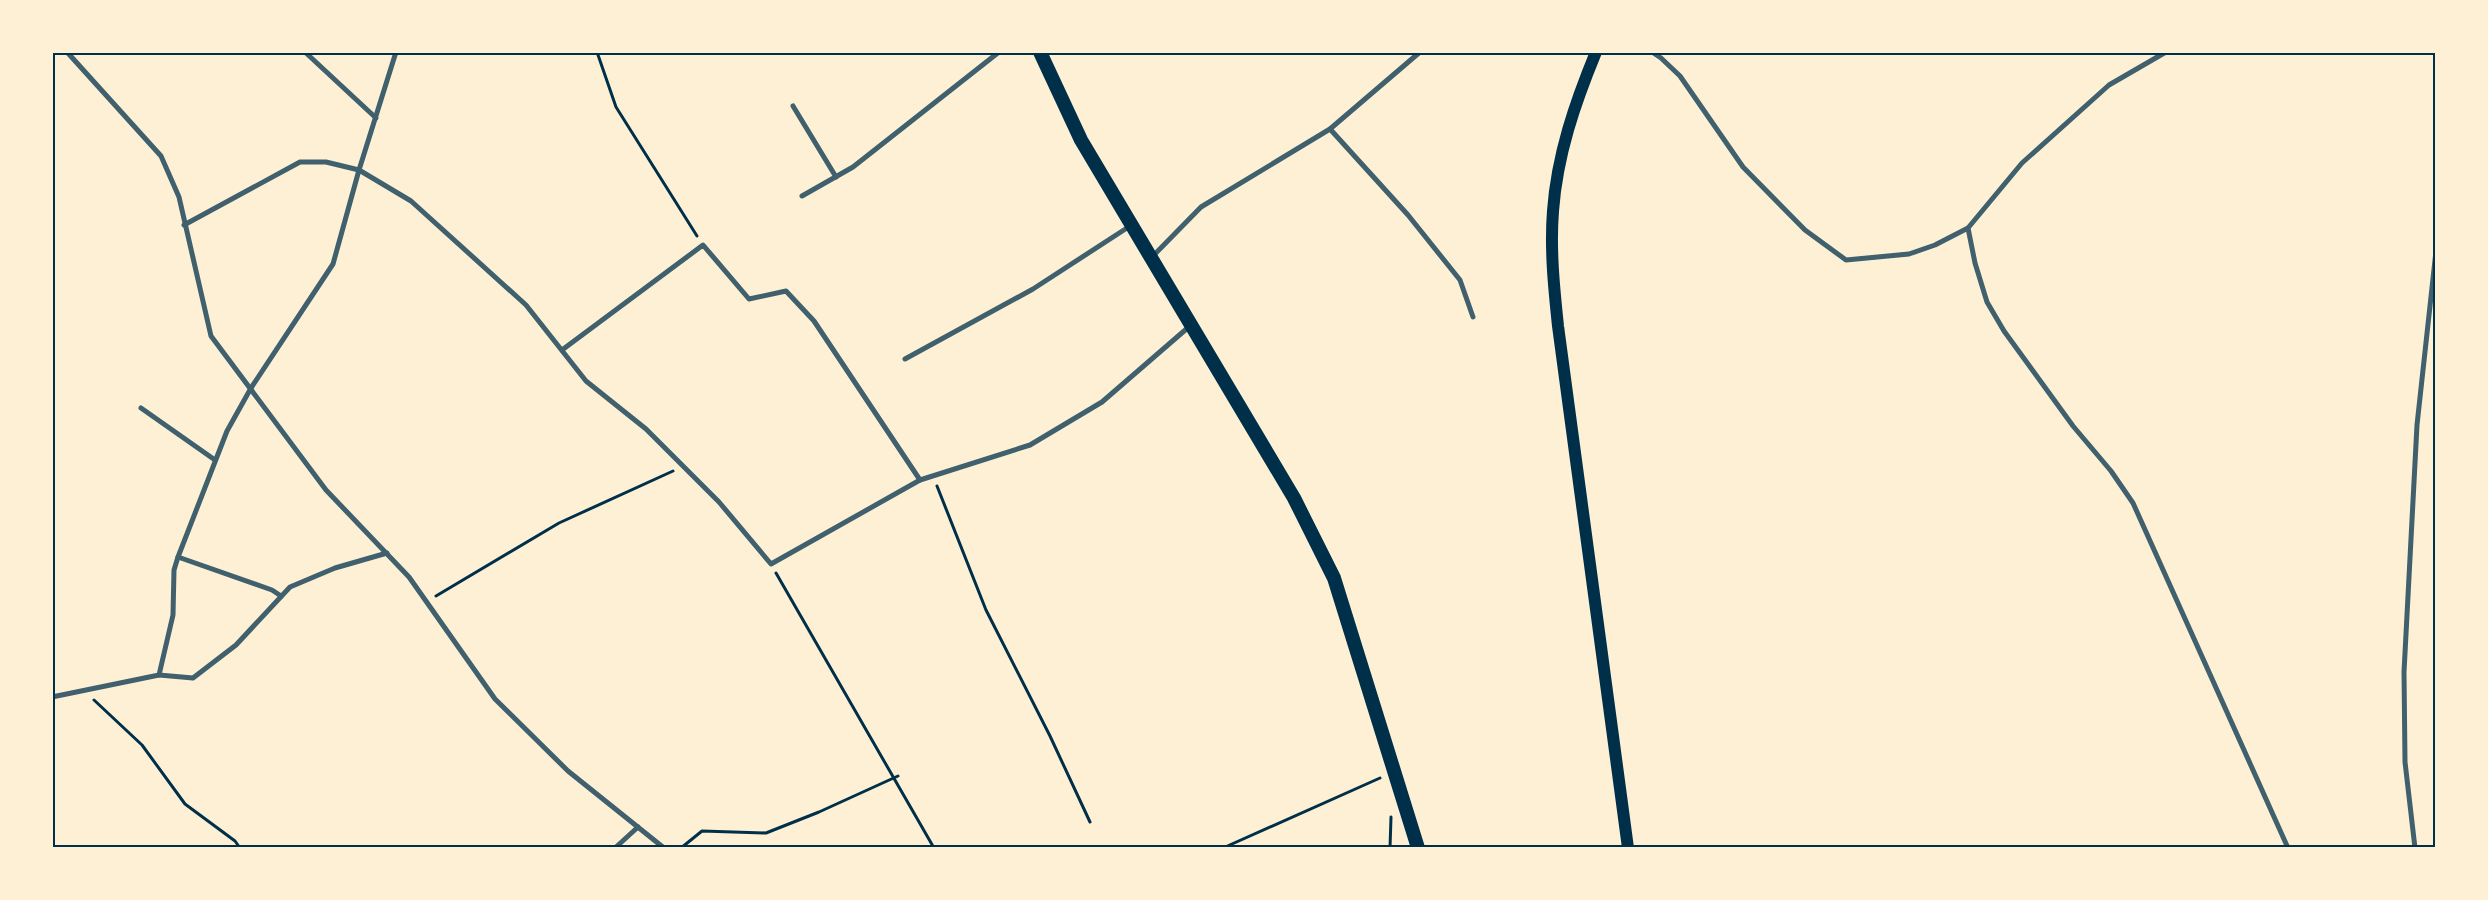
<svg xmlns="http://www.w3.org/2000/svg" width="2488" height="900" font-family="'Fira Sans',sans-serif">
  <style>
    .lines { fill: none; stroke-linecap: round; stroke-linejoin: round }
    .path { stroke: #003049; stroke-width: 3 }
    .minor { stroke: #3f606c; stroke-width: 5 }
    .primary { stroke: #003049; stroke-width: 12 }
    .trunk { stroke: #003049; stroke-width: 14 }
    .neatline { fill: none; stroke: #003049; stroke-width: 2 }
  </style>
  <rect width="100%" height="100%" fill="#fdf0d5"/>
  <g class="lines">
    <!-- path -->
    <g class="path">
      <path d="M597,52l19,55 81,129"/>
      <path d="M937,486l49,124 64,126 40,86"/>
      <path d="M776,573l158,275"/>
      <path d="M436,596l123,-73 114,-52"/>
      <path d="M94,700l48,45 43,59 50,37 5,7"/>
      <path d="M681,848l21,-17 64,2 53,-21 79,-36"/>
      <path d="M1223,848l157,-70"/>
      <path d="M1390,848l1,-31"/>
    </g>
    <!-- minor -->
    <g class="minor">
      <path d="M67,52l94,104 18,41 32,139 115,154 83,87 86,122 73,72 96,77"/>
      <path d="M305,52l71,66"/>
      <path d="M1652,52l9,6 19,18 63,91 62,63 41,30 63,-6 26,-9 33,-17 54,-65 87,-78 57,-33"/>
      <path d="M793,106l43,71"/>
      <path d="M1330,129l78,86 52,65 13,37"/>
      <path d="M802,196l51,-29 146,-115"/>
      <path d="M184,225l116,-63h26l33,8 52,31 115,104 60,76 60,48 73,73 52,62 149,-84 110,-35 72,-43 89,-77"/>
      <path d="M1968,228l7,35 12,39 17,29 69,95 38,45 22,32 155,345"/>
      <path d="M1152,257l49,-50 129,-78 90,-77"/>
      <path d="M562,350l141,-105 46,54 37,-8 28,30 106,159"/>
      <path d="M905,359l128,-70 97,-63"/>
      <path d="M141,408l74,52"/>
      <path d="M178,557l94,33 9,6"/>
      <path d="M159,675l34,3 43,-33 54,-58 45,-19 52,-15"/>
      <path d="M52,697l107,-22 14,-60 1,-45 4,-13 49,-126 24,-43 82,-124 26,-94 37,-118"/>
      <path d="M615,848l23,-21"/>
      <path d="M2415,848l-10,-86 -1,-90 13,-247 19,-174"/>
    </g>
    <!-- primary -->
    <path class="primary" d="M1596,52c-21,51 -39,103 -43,159 -3,38 1,77 5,115l70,522"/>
    <!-- trunk -->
    <path class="trunk" d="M1040,52l41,88 213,358 40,80 84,270"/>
  </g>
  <!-- border -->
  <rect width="2488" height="900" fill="none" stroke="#fdf0d5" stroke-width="108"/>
  <rect x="54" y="54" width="2380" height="792" class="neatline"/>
</svg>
